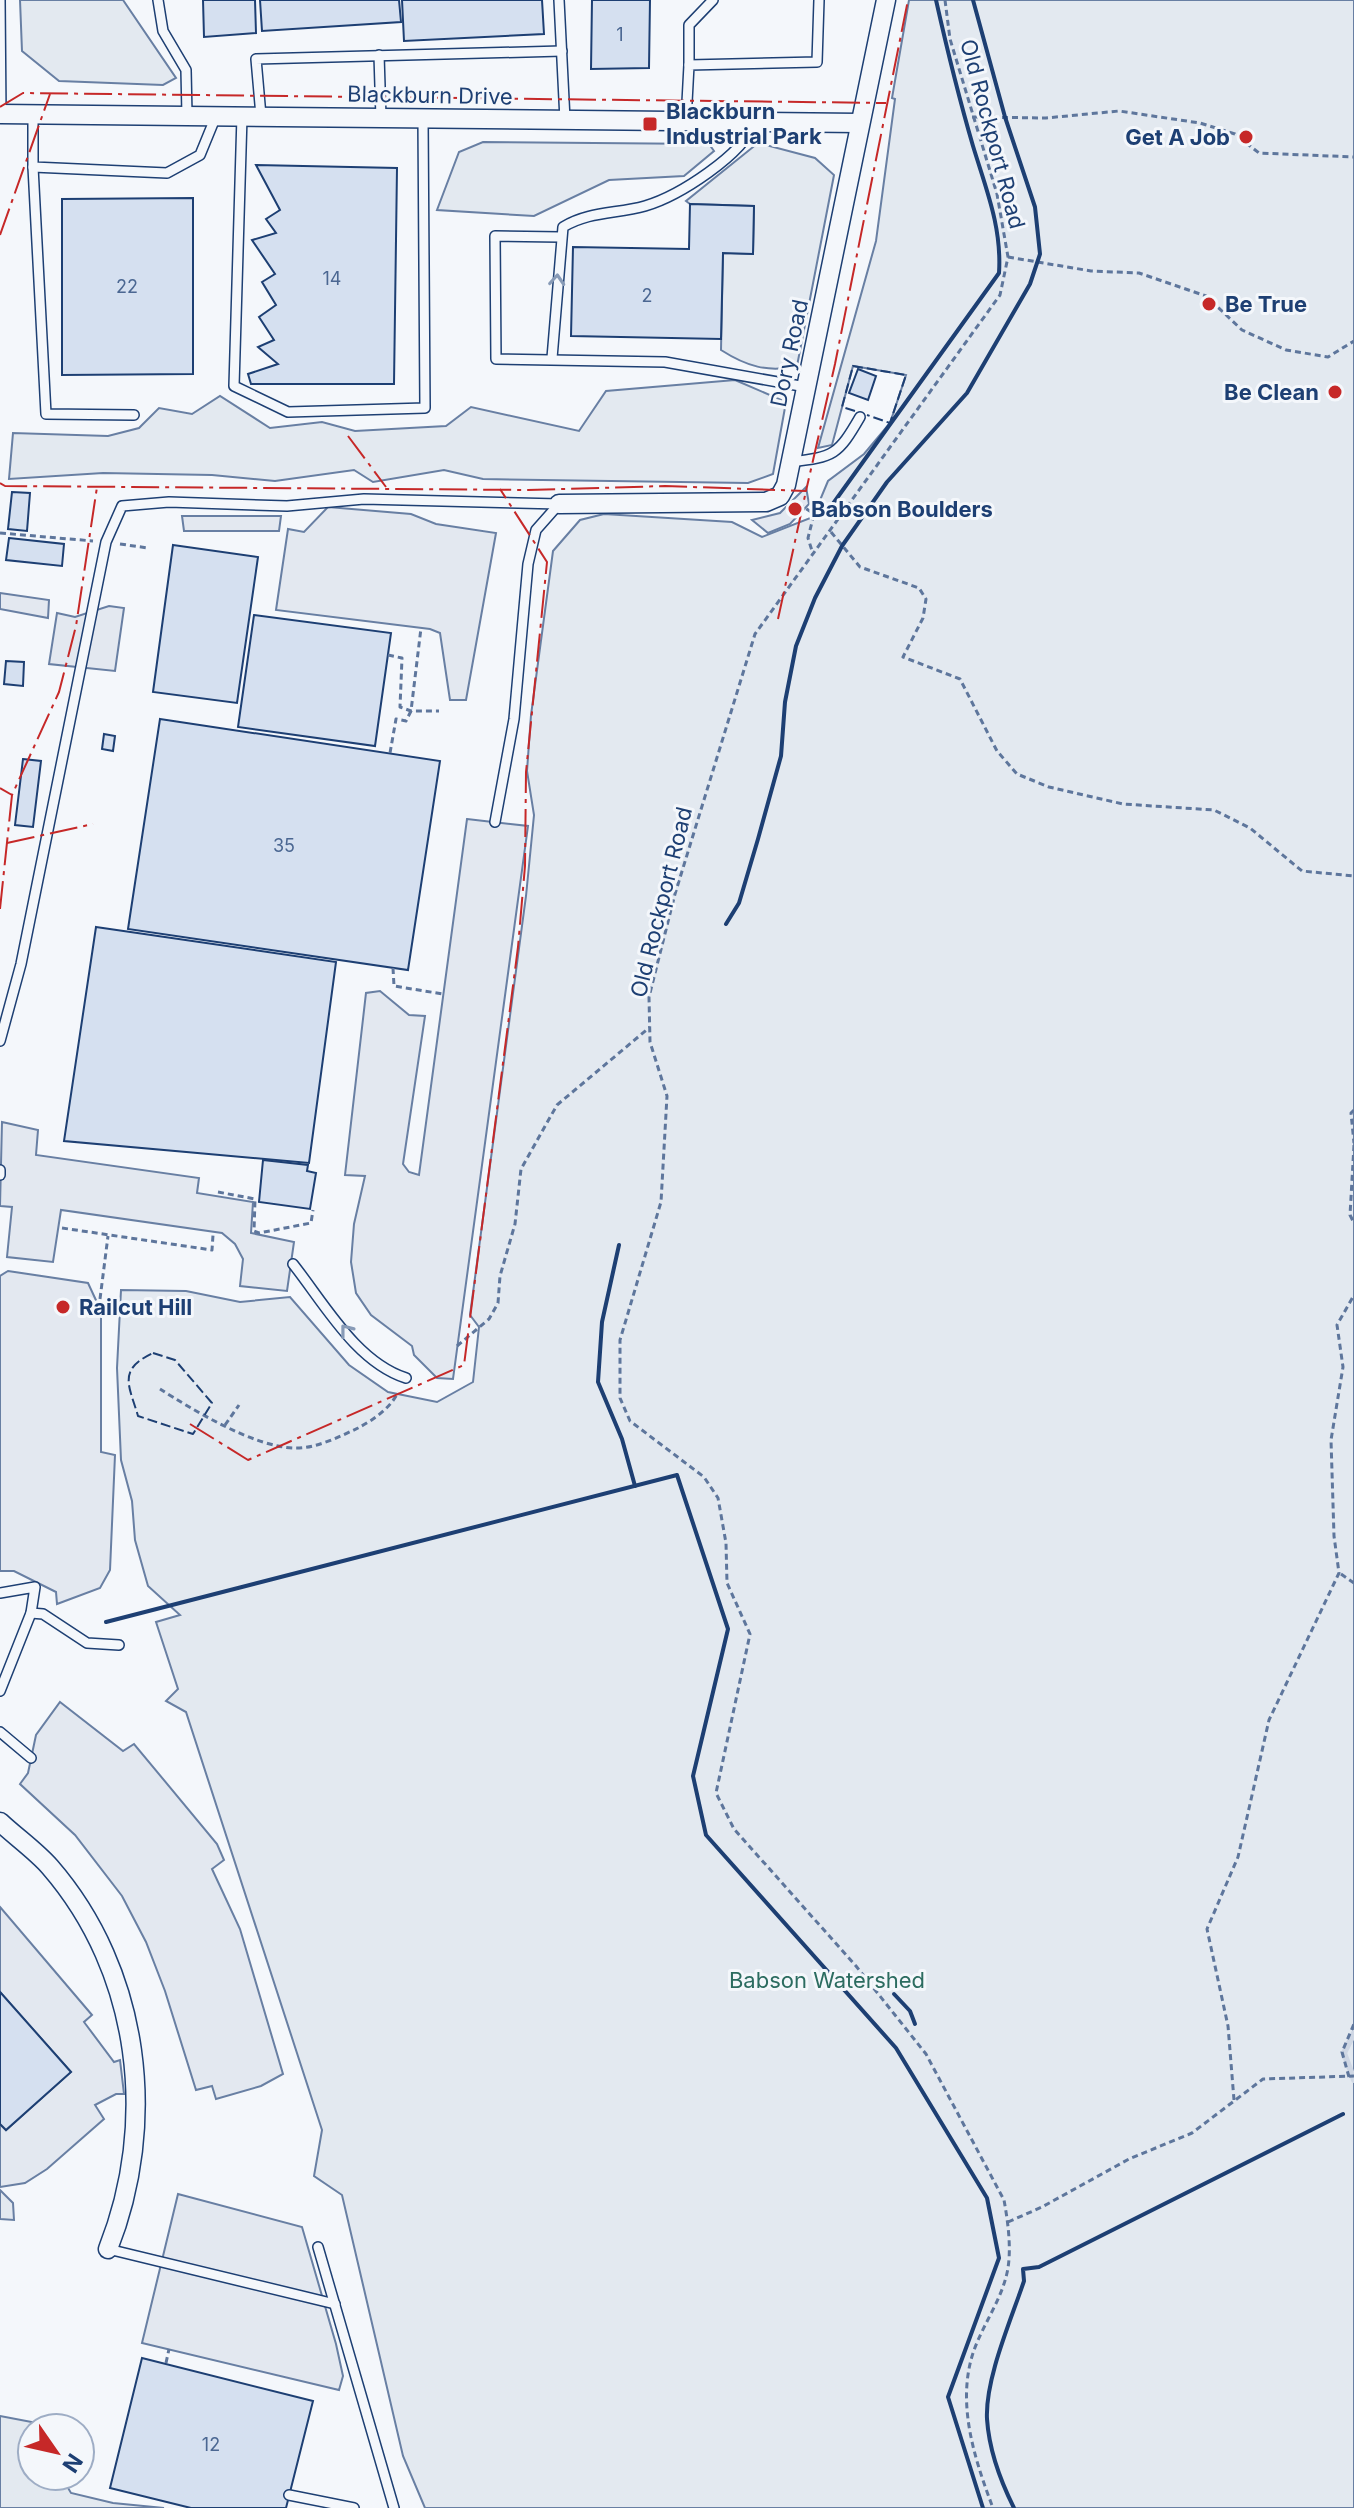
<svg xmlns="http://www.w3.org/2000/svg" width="1354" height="2508" font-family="Inter,sans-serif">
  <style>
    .green { fill: #e3e9f0; stroke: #687fa3; stroke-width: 2 }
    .parking { fill: #e3e8f0; stroke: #687fa3; stroke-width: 2 }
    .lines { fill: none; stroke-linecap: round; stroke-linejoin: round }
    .stream { stroke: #cfd7e4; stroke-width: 6 }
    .building { fill: #d5e0f0; stroke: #1d3f73; stroke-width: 2 }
    .service-casing { stroke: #1d3f73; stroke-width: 12 }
    .minor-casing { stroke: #1d3f73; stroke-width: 21 }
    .path { stroke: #5e769c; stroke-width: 3; stroke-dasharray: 6 4; stroke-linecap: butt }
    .service { stroke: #f4f7fb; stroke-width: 9 }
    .minor { stroke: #f4f7fb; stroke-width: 18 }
    .fence { stroke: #1d3f73; stroke-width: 2; stroke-dasharray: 10 4; stroke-linecap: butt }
    .wall { stroke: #1d3f73; stroke-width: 4 }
    .power { stroke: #c62828; stroke-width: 2; stroke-dasharray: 28 6 4 6; stroke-linecap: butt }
    .oneway { stroke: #889bb7 }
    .poi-dot { fill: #c62828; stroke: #f4f7fb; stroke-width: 3 }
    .labels { text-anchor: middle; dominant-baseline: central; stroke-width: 6; stroke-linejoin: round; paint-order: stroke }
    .number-label { font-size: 18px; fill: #4b6792 }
    .street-label { font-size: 22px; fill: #1d3f73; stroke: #f4f7fb }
    .poi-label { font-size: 22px; font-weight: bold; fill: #1d3f73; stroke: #f4f7fb; text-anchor: start }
    .park-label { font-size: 22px; fill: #2c6c60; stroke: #f4f7fb }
  </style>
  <rect width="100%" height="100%" fill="#f4f7fb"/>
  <!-- green -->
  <g class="green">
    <path d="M20,0h103l53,78 -13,7 -104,-4 -37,-30z"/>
    <path d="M909,0h445v2508h-929l-22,-52 -61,-261 -28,-19 8,-46 -136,-418 -20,-11 12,-12 -22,-67 24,-7 -32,-29 -13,-46 -3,-39 -11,-41 -4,-92 4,-78 65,1 54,11 50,-5 59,68 39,27 49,10 36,-20 6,-55 -9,-12 56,-419 8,-81 -7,-44 4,-56 22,-164 27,-31 24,-6 128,8 30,15 51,-20 15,-36 36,-27 26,-31 16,-48 -53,-9 -21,79 -14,3 58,-207 19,-142 -3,-1z"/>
    <path d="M483,142l226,2 5,7 -30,25 -75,4 -75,36 -97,-6 22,-58z"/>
    <path d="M758,143l57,15 19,17 -37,191c-29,7 -51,0 -76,-16l2,-97 30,1 1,-48 -64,-2 -4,-3z"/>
    <path d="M735,380l51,22 -13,72 -25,9 -265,-4 -39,-9 -71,12 -19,-12 -79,11 -63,-6 -109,-2 -94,6 4,-46 95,3 31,-8 20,-20 33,6 28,-18 50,32 52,-6 33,9 91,-5 25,-19 108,24 27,-40z"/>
    <path d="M0,2190l13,13 1,17 -14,-1z"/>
    <path d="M0,2416l63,12h-31v48h29l10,17 42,10 51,5h-164z"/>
  </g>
  <!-- parking -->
  <g class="parking">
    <path d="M806,487l3,17 -19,20 -22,9 -16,-13 28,-7z"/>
    <path d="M328,507l83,7 25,10 60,9 -30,167h-16l-10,-67 -10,-4 -154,-19 12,-81 16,3z"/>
    <path d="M182,516h99l-2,15h-95z"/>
    <path d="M0,593l49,7 -1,18 -48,-9z"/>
    <path d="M109,606l15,2 -9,63 -66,-7 8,-51 18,4z"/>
    <path d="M467,819l61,7 -75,553 -16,-1 -23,-23 -2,-9 -41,-31 -15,-22 -5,-31 3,-38 11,-48 -20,-1 21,-182 14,-2 29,24 16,1 -22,148 6,8 10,3z"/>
    <path d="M2,1122l36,8 -2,25 163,23 -2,15 56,9 -2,31 43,9 -7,49 -47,-5 3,-27 -8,-15 -13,-11 -161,-23 -8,52 -46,-5 5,-50 -12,-1z"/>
    <path d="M8,1271l80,12 13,28v141l14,3 -5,115 -10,18 -43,16 -1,-12 -42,-21h-14v-295z"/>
    <path d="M60,1702l63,49 11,-7 83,100 7,16 -12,9 28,60 43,145 -22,12 -45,13 -4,-13 -16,4 -31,-99 -19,-49 -24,-46 -47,-61 -55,-51 8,-11 8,-38z"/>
    <path d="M0,1907l92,108 -8,7 30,40 6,-2 4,34h-8l-21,11 9,14 -57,50 -22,14 -25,4v-63l6,6 65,-58 -71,-80z"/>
    <path d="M178,2194l124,33 34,117 7,32 -4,14 -197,-47z"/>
  </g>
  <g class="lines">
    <!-- stream -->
    <path class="stream" d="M1354,2033l-10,20 10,27"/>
  </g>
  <!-- building -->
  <g class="building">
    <path d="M203,0h52l1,33 -52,4z"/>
    <path d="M260,0h139l2,22 -139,9z"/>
    <path d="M402,0h140l2,34 -140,7z"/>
    <path d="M592,0h58l-1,68 -58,1z"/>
    <path d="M256,165l141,3 -3,216h-143l-3,-10 30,-10 -20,-17 16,-7 -15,-23 17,-12 -14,-23 13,-8 -23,-34 24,-7 -10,-14 14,-9z"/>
    <path d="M193,198v176l-131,1v-176z"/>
    <path d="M690,204l64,2 -1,48 -30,-1 -2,86 -150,-3 2,-89 116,2z"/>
    <path d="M858,369l18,7 -8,24 -19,-7z"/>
    <path d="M12,492l18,1 -3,38 -19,-2z"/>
    <path d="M9,538l55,6 -2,22 -56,-6z"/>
    <path d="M173,545l85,12 -21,146 -84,-11z"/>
    <path d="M254,615l137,18 -16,113 -137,-19z"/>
    <path d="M6,661l18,1 -1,24 -19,-2z"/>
    <path d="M160,719l280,42 -32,209 -280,-41z"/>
    <path d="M104,734l11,2 -2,15 -11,-2z"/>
    <path d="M23,759l18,2 -8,66 -18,-2z"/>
    <path d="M96,927l240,35 -27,201 -245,-22z"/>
    <path d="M263,1160l45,5 -1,6 9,2 -6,36 -51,-7z"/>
    <path d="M0,1992l71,80 -65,58 -6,-6z"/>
    <path d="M142,2358l171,43 -27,107h-95l-81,-20z"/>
  </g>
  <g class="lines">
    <defs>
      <g id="service">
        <path d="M0,0l1,114"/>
        <path d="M158,0l5,31 23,39 1,45"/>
        <path d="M559,0l6,120"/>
        <path d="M379,55l2,63"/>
        <path d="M689,65v-40l24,-25"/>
        <path d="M33,114v53l134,6 33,-18 16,-39"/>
        <path d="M242,116l-8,270 54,26 137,-4 -2,-289"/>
        <path d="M261,116l-5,-57 306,-8"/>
        <path d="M686,121l3,-56 128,-3 2,-62"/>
        <path d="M33,167l13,247 88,1"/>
        <path d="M560,237l-65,-1 1,123 169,3 141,25"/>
        <path d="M552,358l11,-131c26,-16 54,-13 82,-21 34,-10 98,-51 110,-84"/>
        <path d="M791,462c43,-5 47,-7 69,-45"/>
        <path d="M495,822l19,-103 14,-155 8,-34 23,-26"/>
        <path d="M0,1041l21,-77 85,-422 16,-36 47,-4 118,4 77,-7 195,5"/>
        <path d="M0,1170v5"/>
        <path d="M293,1264c31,39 63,98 113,114"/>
        <path d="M0,1593l35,-6 -4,26 -31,78"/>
        <path d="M31,1613l12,1 44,29 32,2"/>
        <path d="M0,1732l31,26"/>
        <path d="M318,2247l76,261"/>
        <path d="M108,2249l227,55"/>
        <path d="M289,2495l65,13"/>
      </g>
      <g id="minor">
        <path d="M0,114l860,9"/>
        <path d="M559,504l207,-2 14,-6 6,-11 100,-485"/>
        <path d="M0,1822c16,15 36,29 50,45 91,105 108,256 58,382"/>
      </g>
    </defs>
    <!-- service casing -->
    <use href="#service" class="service-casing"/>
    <!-- minor casing -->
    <use href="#minor" class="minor-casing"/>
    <!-- path -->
    <g class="path">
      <path d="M945,0l5,39 47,155 11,63 -8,38 -245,339 -80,260 -26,103 1,45 17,54 -6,106 -41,138v58l10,23 74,56 14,21 8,45 1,40 23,51 -34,159 18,36 122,137 70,88 78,146c4,22 8,51 3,73 -7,32 -30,59 -37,91 -11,48 6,99 23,144"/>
      <path d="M972,117l74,1 73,-7 81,12 35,11 24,19 95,4"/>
      <path d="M1008,257l83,14 48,2 67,23 36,34 44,20 42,7 26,-16"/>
      <path d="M798,503l16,11 -6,24 5,16"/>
      <path d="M831,532l29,35 59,21 7,11 -3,19 -20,39 57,22 37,72 20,23 32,13 74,17 91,6 36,18 52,43 52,5"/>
      <path d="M0,533l93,8"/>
      <path d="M120,544l28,4"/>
      <path d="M388,655l14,3 -2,49 11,4h28"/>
      <path d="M390,753l6,-34 10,2 5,-10 10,-83"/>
      <path d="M393,968l1,18 49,8"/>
      <path d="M1354,1110l-3,3 3,30"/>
      <path d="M1354,1145l-4,70 4,8"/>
      <path d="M218,1192l37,7 -1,32 5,2 52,-10 2,-13"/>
      <path d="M62,1228l150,22 1,-15"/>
      <path d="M100,1299l8,-63"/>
      <path d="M457,1346l32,-27 9,-16 2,-27 15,-52 6,-55 36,-64 93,-78"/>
      <path d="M160,1389c33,21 94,58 134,59 21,1 45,-11 64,-20 15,-8 33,-20 40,-36"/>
      <path d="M225,1425l14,-20"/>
      <path d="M1341,1574l13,9"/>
      <path d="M1349,2077l-7,-25 12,-28"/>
      <path d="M1234,2100l-6,-74 -21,-97 31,-72 31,-137 70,-147 -5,-37 -3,-96 12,-73 -6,-42 17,-30"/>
      <path d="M1008,2222l34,-15 87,-48 63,-26 71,-54 91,-3"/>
      <path d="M166,2363l3,-14"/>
    </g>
    <!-- service -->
    <use href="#service" class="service"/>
    <!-- minor -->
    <use href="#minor" class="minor"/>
    <!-- fence -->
    <g class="fence">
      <path d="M855,411l-13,-4 11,-41 53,9 -16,48 -23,-8"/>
      <path d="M153,1353l22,7 37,43 -19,31 -55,-18c-9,-31 -21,-46 15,-63z"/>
    </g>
    <!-- wall -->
    <g class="wall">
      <path d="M832,505l167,-232c3,-46 -13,-84 -26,-127 -14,-48 -26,-97 -37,-146"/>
      <path d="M726,924l13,-21 19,-64 23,-83 4,-54 11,-56 19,-48 27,-52 45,-64 80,-89 63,-109 10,-30 -5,-47 -30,-90 -32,-117"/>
      <path d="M619,1245l-17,77 -4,60 24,57 13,47"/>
      <path d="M106,1622l571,-147 51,154 -35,147 13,59 190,213 91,150 12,60 -51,139 35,111"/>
      <path d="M894,1994l16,17 5,13"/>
      <path d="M1014,2508c-13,-26 -25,-59 -27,-89 -2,-40 24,-99 37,-138l-1,-12 16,-2 304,-153"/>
    </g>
    <!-- power -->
    <g class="power">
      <path d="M0,107l23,-14 863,10"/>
      <path d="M0,235l50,-141"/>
      <path d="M348,436l38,51"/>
      <path d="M0,483l5,3 523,4 137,-4 141,5 29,-127 73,-364"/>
      <path d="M778,619l28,-128"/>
      <path d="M0,788l12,7"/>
      <path d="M7,843l86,-19"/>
      <path d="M0,909l12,-114 47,-103 17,-66 21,-139"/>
      <path d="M190,1424l58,36 216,-95 54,-418 7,-81 1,-94 21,-210 -47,-73"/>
    </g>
  </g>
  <!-- one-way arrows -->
  <defs><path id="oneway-chevron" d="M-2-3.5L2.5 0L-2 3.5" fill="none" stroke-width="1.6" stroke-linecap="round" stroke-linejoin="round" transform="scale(2)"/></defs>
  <g class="oneway">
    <use href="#oneway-chevron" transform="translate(557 280) rotate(-86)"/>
    <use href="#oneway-chevron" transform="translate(346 1330) rotate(-128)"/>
  </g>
  <!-- markers -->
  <g class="poi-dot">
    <rect x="642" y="116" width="16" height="16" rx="4"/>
    <circle cx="1246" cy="137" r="8"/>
    <circle cx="1209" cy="304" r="8"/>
    <circle cx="1335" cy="392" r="8"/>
    <circle cx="795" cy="509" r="8"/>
    <circle cx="63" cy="1307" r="8"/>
  </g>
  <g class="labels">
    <!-- number labels -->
    <g class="number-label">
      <text x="620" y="34">1</text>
      <text x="332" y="278">14</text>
      <text x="127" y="286">22</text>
      <text x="647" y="295">2</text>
      <text x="284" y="845">35</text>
      <text x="211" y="2444">12</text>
    </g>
    <!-- street labels -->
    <g class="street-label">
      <text transform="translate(430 95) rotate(1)">Blackburn Drive</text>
      <text transform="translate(993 134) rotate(75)">Old Rockport Road</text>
      <text transform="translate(789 353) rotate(-78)">Dory Road</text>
      <text transform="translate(661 902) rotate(-76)">Old Rockport Road</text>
    </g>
    <!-- poi labels -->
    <g class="poi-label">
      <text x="666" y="111">Blackburn<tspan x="666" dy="25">Industrial Park</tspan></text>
      <text x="1230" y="137" text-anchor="end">Get A Job</text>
      <text x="1225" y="304">Be True</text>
      <text x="1319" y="392" text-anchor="end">Be Clean</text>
      <text x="811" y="509">Babson Boulders</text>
      <text x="79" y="1307">Railcut Hill</text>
    </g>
    <!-- park labels -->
    <g class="park-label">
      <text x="827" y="1980">Babson Watershed</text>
    </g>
  </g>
  <!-- north arrow -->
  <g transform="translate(56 2452) rotate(124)"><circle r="38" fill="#f4f7fb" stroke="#9eadc5" stroke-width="2"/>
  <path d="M0-6L14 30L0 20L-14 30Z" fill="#c62828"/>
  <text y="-12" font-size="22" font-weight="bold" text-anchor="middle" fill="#1d3f73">N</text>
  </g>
</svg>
